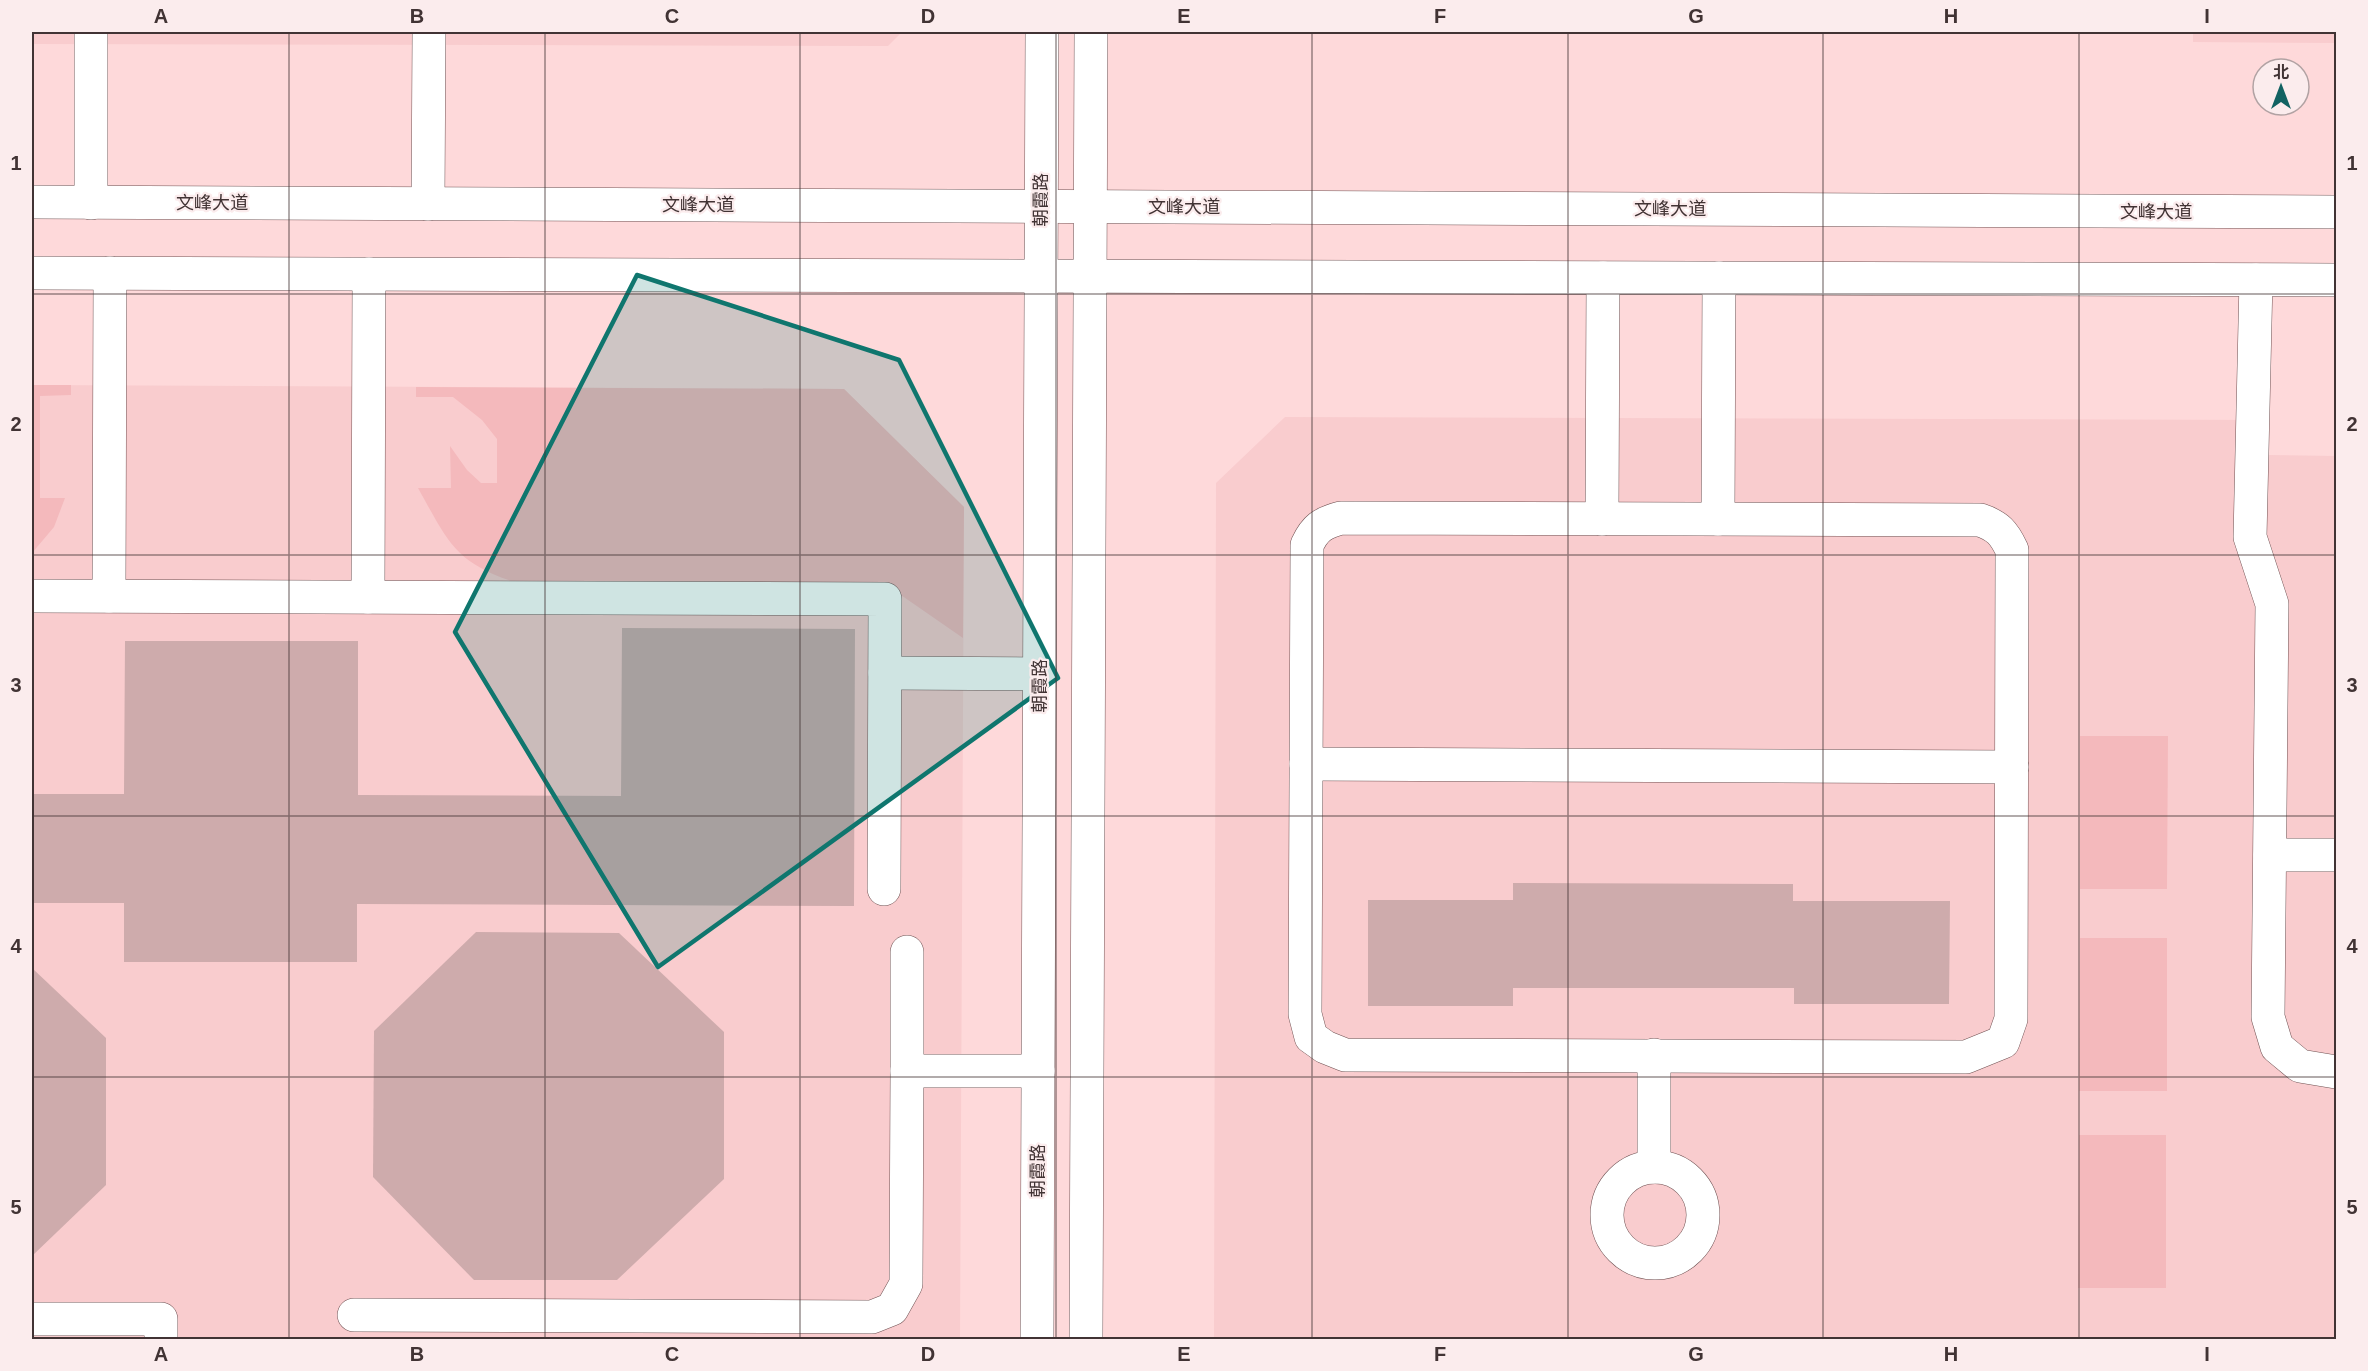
<svg xmlns="http://www.w3.org/2000/svg" width="2368" height="1371" font-family="Helvetica,'Noto Sans SC',sans-serif">
  <style>
    .built { fill: #f9ccce }
    .green { fill: #f4b9bc }
    .building { fill: #ceabac }
    .lines { fill: none; stroke-linecap: round; stroke-linejoin: round }
    .minor-casing { stroke: #705253; stroke-width: 34 }
    .major-casing { stroke: #705253; stroke-width: 34 }
    .minor { stroke: #fff; stroke-width: 33 }
    .major { stroke: #fff; stroke-width: 33 }
    .marked { fill: #0f766e; fill-opacity: 0.2; stroke: #0f766e; stroke-width: 4.5; stroke-linejoin: round }
    .grid { fill: none; stroke: #413334; stroke-width: 1.5; stroke-opacity: 0.55 }
    .labels { text-anchor: middle; dominant-baseline: central; stroke-width: 4.5; stroke-linejoin: round; paint-order: stroke }
    .street-label { font-size: 18px; fill: #413334; stroke: #fbeced }
    .neatline { fill: none; stroke: #413334; stroke-width: 2 }
    .grid-label { font-size: 20px; text-anchor: middle; font-weight: bold; fill: #413334 }
  </style>
  <rect width="100%" height="100%" fill="#fed9da"/>
  <!-- built -->
  <g class="built">
    <path d="M32,32h870l-14,14 -856,-2z"/>
    <path d="M2193,32h143v11l-143,-1z"/>
    <path d="M32,385l812,4 120,118 -4,832 -928,1z"/>
    <path d="M1285,417l983,3v35l68,1v883l-1122,1 2,-857z"/>
  </g>
  <!-- green -->
  <g class="green">
    <path d="M32,385h39v10l-31,1v102h25l-11,29 -22,26z"/>
    <path d="M416,387l428,2 120,118 -1,131 -78,-54h-365c-65,-21 -70,-39 -102,-96h33l-1,-42 17,24 14,13h16v-44l-15,-19 -29,-23h-37z"/>
    <path d="M2080,736h88l-1,153h-87z"/>
    <path d="M2080,938h87v153h-88z"/>
    <path d="M2079,1135h87v153h-88z"/>
  </g>
  <!-- building -->
  <g class="building">
    <path d="M622,628l233,1 -1,277 -497,-2v58h-233v-59h-92v-109h92l1,-153h233v154l263,1z"/>
    <path d="M1513,883l280,1v17h157l-1,103h-155v-16h-281v18h-145v-106h145z"/>
    <path d="M476,932l143,1 105,99v147l-107,101h-143l-101,-103 1,-146z"/>
    <path d="M32,968l74,70v147l-74,71z"/>
  </g>
  <g class="lines">
    <defs>
      <g id="minor">
        <path d="M91,203v-171"/>
        <path d="M428,204l1,-172"/>
        <path d="M2256,280l-6,257 22,67 -4,413 9,30 23,19 36,6"/>
        <path d="M1341,518l639,2c18,6 24,13 32,30l-1,469 -8,23 -37,15 -621,-2 -20,-8 -14,-10 -6,-23 2,-469c8,-17 15,-22 34,-27z"/>
        <path d="M1602,519l1,-241"/>
        <path d="M1718,519l1,-241"/>
        <path d="M32,596l853,3 -1,290"/>
        <path d="M109,596l1,-323"/>
        <path d="M368,597l1,-323"/>
        <path d="M885,673l155,1"/>
        <path d="M1306,764l706,3"/>
        <path d="M2270,855h66"/>
        <path d="M1654,1055v112"/>
        <path d="M907,1071v-119"/>
        <circle cx="1655" cy="1215" r="48"/>
        <path d="M354,1315l518,2 20,-8 14,-25 1,-213h131"/>
        <path d="M32,1319h129v21"/>
        <path d="M1037,1340l5,-1308"/>
        <path d="M1086,1340l5,-1308"/>
      </g>
      <g id="major">
        <path d="M32,202l2304,10"/>
        <path d="M32,273l2304,7"/>
      </g>
    </defs>
    <!-- minor casing -->
    <use href="#minor" class="minor-casing"/>
    <!-- major casing -->
    <use href="#major" class="major-casing"/>
    <!-- minor -->
    <use href="#minor" class="minor"/>
    <!-- major -->
    <use href="#major" class="major"/>
  </g>
  <!-- marked area -->
  <path class="marked" d="M637,275l262,85 159,318 -400,289 -203,-335z"/>
  <!-- grid -->
  <path class="grid" d="M289,32v1308M545,32v1308M800,32v1308M1056,32v1308M1312,32v1308M1568,32v1308M1823,32v1308M2079,32v1308M32,294h2304M32,555h2304M32,816h2304M32,1077h2304"/>
  <g class="labels">
    <!-- street labels -->
    <g class="street-label">
      <text transform="translate(1041 200) rotate(-90)">朝霞路</text>
      <text x="212" y="203">文峰大道</text>
      <text x="698" y="205">文峰大道</text>
      <text x="1184" y="207">文峰大道</text>
      <text x="1670" y="209">文峰大道</text>
      <text x="2156" y="212">文峰大道</text>
      <text transform="translate(1040 686) rotate(-90)">朝霞路</text>
      <text transform="translate(1038 1171) rotate(-90)">朝霞路</text>
    </g>
  </g>
  <!-- border -->
  <rect width="2368" height="1371" fill="none" stroke="#fbeced" stroke-width="66"/>
  <!-- north arrow -->
  <g transform="translate(2281 87)"><circle r="28" fill="#fbeced" stroke="#b1a2a3" stroke-width="1.5"/>
  <path d="M0-4.5L10 22L0 15L-10 22Z" fill="#126262"/>
  <text y="-9" font-size="16" font-weight="bold" text-anchor="middle" fill="#413334">北</text>
  </g>
  <rect x="33" y="33" width="2302" height="1305" class="neatline"/>
  <g class="grid-label">
    <text x="161" y="23">A</text>
    <text x="417" y="23">B</text>
    <text x="672" y="23">C</text>
    <text x="928" y="23">D</text>
    <text x="1184" y="23">E</text>
    <text x="1440" y="23">F</text>
    <text x="1696" y="23">G</text>
    <text x="1951" y="23">H</text>
    <text x="2207" y="23">I</text>
    <text x="16" y="170">1</text>
    <text x="2352" y="170">1</text>
    <text x="16" y="431">2</text>
    <text x="2352" y="431">2</text>
    <text x="16" y="692">3</text>
    <text x="2352" y="692">3</text>
    <text x="16" y="953">4</text>
    <text x="2352" y="953">4</text>
    <text x="16" y="1214">5</text>
    <text x="2352" y="1214">5</text>
    <text x="161" y="1361">A</text>
    <text x="417" y="1361">B</text>
    <text x="672" y="1361">C</text>
    <text x="928" y="1361">D</text>
    <text x="1184" y="1361">E</text>
    <text x="1440" y="1361">F</text>
    <text x="1696" y="1361">G</text>
    <text x="1951" y="1361">H</text>
    <text x="2207" y="1361">I</text>
  </g>
</svg>
